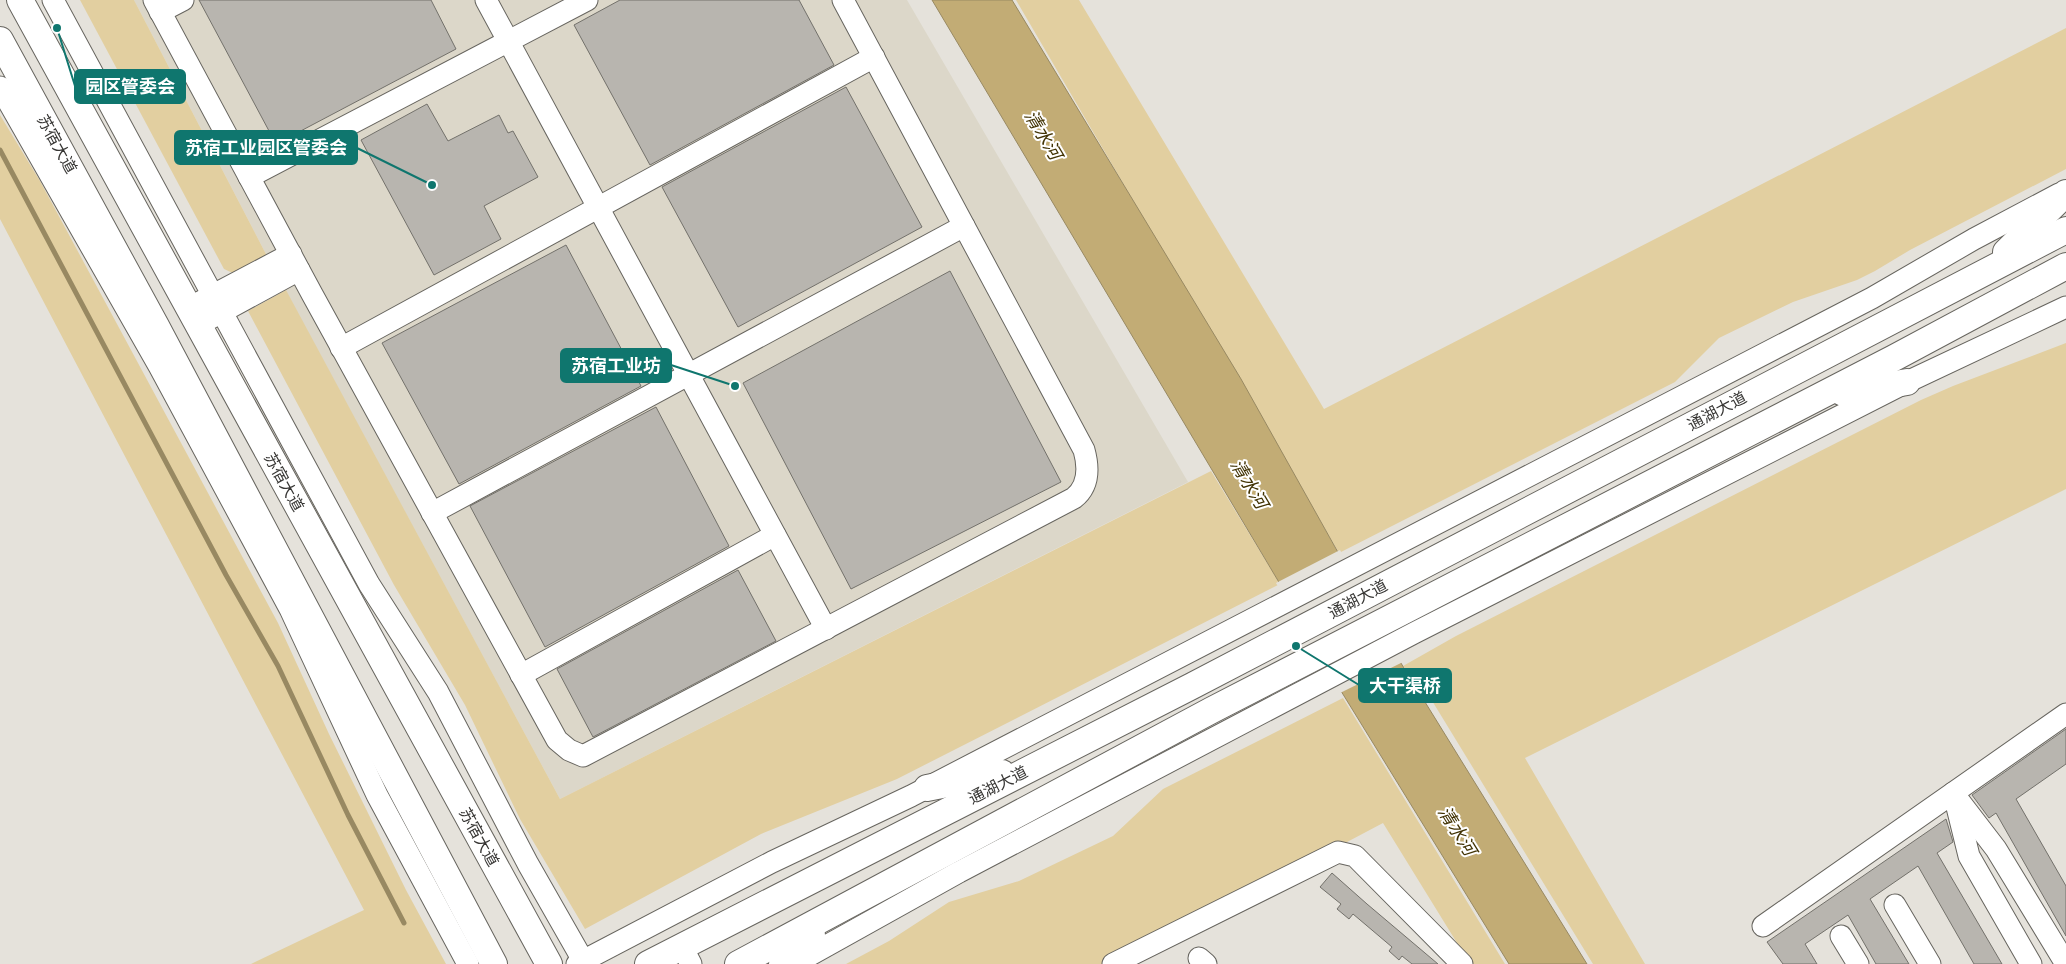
<svg xmlns="http://www.w3.org/2000/svg" width="2066" height="964" font-family="Cabin,'Noto Sans SC',sans-serif">
  <style>
    .built { fill: #dcd7c9 }
    .green { fill: #e2cfa0 }
    .water { fill: #c2ac75; stroke: #988962 }
    .pier { fill: #e5e2db }
    .lines { fill: none; stroke-linecap: round; stroke-linejoin: round }
    .stream { stroke: #988962; stroke-width: 5 }
    .building { fill: #b8b5af; stroke: #73716b }
    .minor-casing { stroke: #67655f; stroke-width: 23 }
    .major-casing { stroke: #67655f; stroke-width: 28 }
    .minor { stroke: #fff; stroke-width: 21 }
    .major { stroke: #fff; stroke-width: 26 }
    .labels { text-anchor: middle; dominant-baseline: central; stroke-width: 4; stroke-linejoin: round; paint-order: stroke }
    .street-label { font-size: 16px; fill: #373634; stroke: #fff }
    .water-label { font-size: 18px; font-style: italic; fill: #423304; stroke: #fff }
    .leader { fill: none; stroke: #0f766e; stroke-width: 2 }
    .callout-dot { fill: #0f766e; stroke: #fff; stroke-width: 2 }
    .callout { fill: #0f766e; stroke: #0f766e; stroke-width: 2 }
    .callout-label { font-size: 18px; text-anchor: middle; font-weight: bold; fill: #fff }
  </style>
  <rect width="100%" height="100%" fill="#e5e2db"/>
  <!-- built -->
  <path class="built" d="M134,0h773l281,482 -628,317 -293,-543z"/>
  <!-- green -->
  <g class="green">
    <path d="M80,0h54l133,256 -32,18 -11,-5z"/>
    <path d="M1016,0h63l245,409 742,-381v141l-156,81 -35,21 -18,9 -64,22 -74,36 -44,44 -336,171z"/>
    <path d="M0,115l40,66 238,442 51,111 77,156 40,74h-195l113,-54 -364,-691z"/>
    <path d="M286,290l274,509 651,-328 69,113 -383,195 -136,55 -176,95 -65,-110 -55,-114 -71,-120 -146,-274z"/>
    <path d="M2066,343v146l-541,269 120,206h-52l-170,-278 -20,-20 53,-30 465,-236 32,-14z"/>
    <path d="M1343,698l162,266h-35l-87,-141 -267,141h-270l43,-23 60,-39 70,-21 94,-45 50,-47z"/>
  </g>
  <!-- water -->
  <path class="water" d="M932,0h80l229,379 150,268 196,317h-78l-184,-299 -45,-81z"/>
  <!-- pier -->
  <path class="pier" d="M1340,550l63,112 -63,31 -64,-110z"/>
  <g class="lines">
    <!-- stream -->
    <path class="stream" d="M0,150l226,425 52,91 70,149 56,108"/>
  </g>
  <!-- building -->
  <g class="building">
    <path d="M199,0h232l25,49 -180,95z"/>
    <path d="M620,0h179l35,65 -184,100 -76,-140z"/>
    <path d="M846,87l76,140 -184,100 -76,-140z"/>
    <path d="M427,104l21,37 51,-26 9,18 5,-2 25,46 -54,29 17,33 -67,36 -73,-135z"/>
    <path d="M566,245l75,141 -182,98 -77,-141z"/>
    <path d="M950,271l111,211 -210,107 -108,-206z"/>
    <path d="M656,407l73,139 -184,101 -75,-141z"/>
    <path d="M738,570l38,71 -183,96 -36,-68z"/>
    <path d="M2066,729v35l-50,35 50,87v50l-70,-123 -7,5 -17,-23z"/>
    <path d="M1946,819l7,23 -16,11 65,111h-28l-56,-98 -48,33 39,65h-33l-28,-49 -43,29 12,20h-34l-16,-22z"/>
    <path d="M1332,873l35,31 71,60h-26l-10,-8 -3,4 -10,-9 3,-4 -39,-33 -4,5 -12,-10 4,-5 -21,-17z"/>
  </g>
  <g class="lines">
    <defs>
      <g id="minor">
        <path d="M53,0l316,584 69,108 90,172 57,100"/>
        <path d="M154,0l158,294 245,446 12,10 14,6 491,-258c15,-12 15,-30 10,-48l-241,-450"/>
        <path d="M486,0l340,629"/>
        <path d="M160,12l23,-12"/>
        <path d="M0,87l159,279 131,243 87,186 91,169"/>
        <path d="M249,177l338,-177"/>
        <path d="M200,302l91,-48"/>
        <path d="M209,319l90,-49"/>
        <path d="M341,348l533,-291"/>
        <path d="M432,513l532,-287"/>
        <path d="M521,675l254,-140"/>
        <path d="M1953,793l43,56 70,115"/>
        <path d="M1956,803l13,53 62,108"/>
        <path d="M1895,905l35,59"/>
        <path d="M1763,926l303,-212"/>
        <path d="M1841,936l17,28"/>
        <path d="M682,947l9,17"/>
        <path d="M1199,958l7,6"/>
        <path d="M577,964l195,-102 139,-66 961,-498 102,-59 85,-45"/>
        <path d="M794,964l165,-92 455,-239 493,-251 159,-75"/>
        <path d="M1113,964l225,-112 17,4 107,108"/>
      </g>
      <g id="major">
        <path d="M20,0l529,964"/>
        <path d="M0,40l156,286 338,638"/>
        <path d="M2006,252l60,-59"/>
        <path d="M1843,393l64,-11"/>
        <path d="M927,788l75,-15"/>
        <path d="M648,964l544,-278 874,-456"/>
        <path d="M738,964l474,-254 682,-352 172,-92"/>
        <path d="M782,964l30,-29"/>
      </g>
    </defs>
    <!-- minor casing -->
    <use href="#minor" class="minor-casing"/>
    <!-- major casing -->
    <use href="#major" class="major-casing"/>
    <!-- minor -->
    <use href="#minor" class="minor"/>
    <!-- major -->
    <use href="#major" class="major"/>
  </g>
  <g class="labels">
    <!-- street labels -->
    <g class="street-label">
      <text transform="translate(57 144) rotate(61)">苏宿大道</text>
      <text transform="translate(1717 411) rotate(-28)">通湖大道</text>
      <text transform="translate(284 482) rotate(61)">苏宿大道</text>
      <text transform="translate(1358 599) rotate(-28)">通湖大道</text>
      <text transform="translate(998 785) rotate(-27)">通湖大道</text>
      <text transform="translate(479 837) rotate(61)">苏宿大道</text>
    </g>
    <!-- water labels -->
    <g class="water-label">
      <text transform="translate(1043 135) rotate(59)">清水河</text>
      <text transform="translate(1249 484) rotate(59)">清水河</text>
      <text transform="translate(1457 831) rotate(58)">清水河</text>
    </g>
  </g>
  <!-- callouts -->
  <path class="leader" d="M57 28L75 86M432 185L357 148M735 386L671 365M1296 646L1359 685"/>
  <g class="callout-dot">
    <circle cx="57" cy="28" r="5"/>
    <circle cx="432" cy="185" r="5"/>
    <circle cx="735" cy="386" r="5"/>
    <circle cx="1296" cy="646" r="5"/>
  </g>
  <g class="callout">
    <rect x="75" y="70" width="110" height="33" rx="5"/>
    <rect x="175" y="131" width="182" height="33" rx="5"/>
    <rect x="561" y="349" width="110" height="33" rx="5"/>
    <rect x="1359" y="669" width="92" height="33" rx="5"/>
  </g>
  <g class="callout-label">
    <text x="130" y="93">园区管委会</text>
    <text x="266" y="154">苏宿工业园区管委会</text>
    <text x="616" y="372">苏宿工业坊</text>
    <text x="1405" y="692">大干渠桥</text>
  </g>
</svg>
